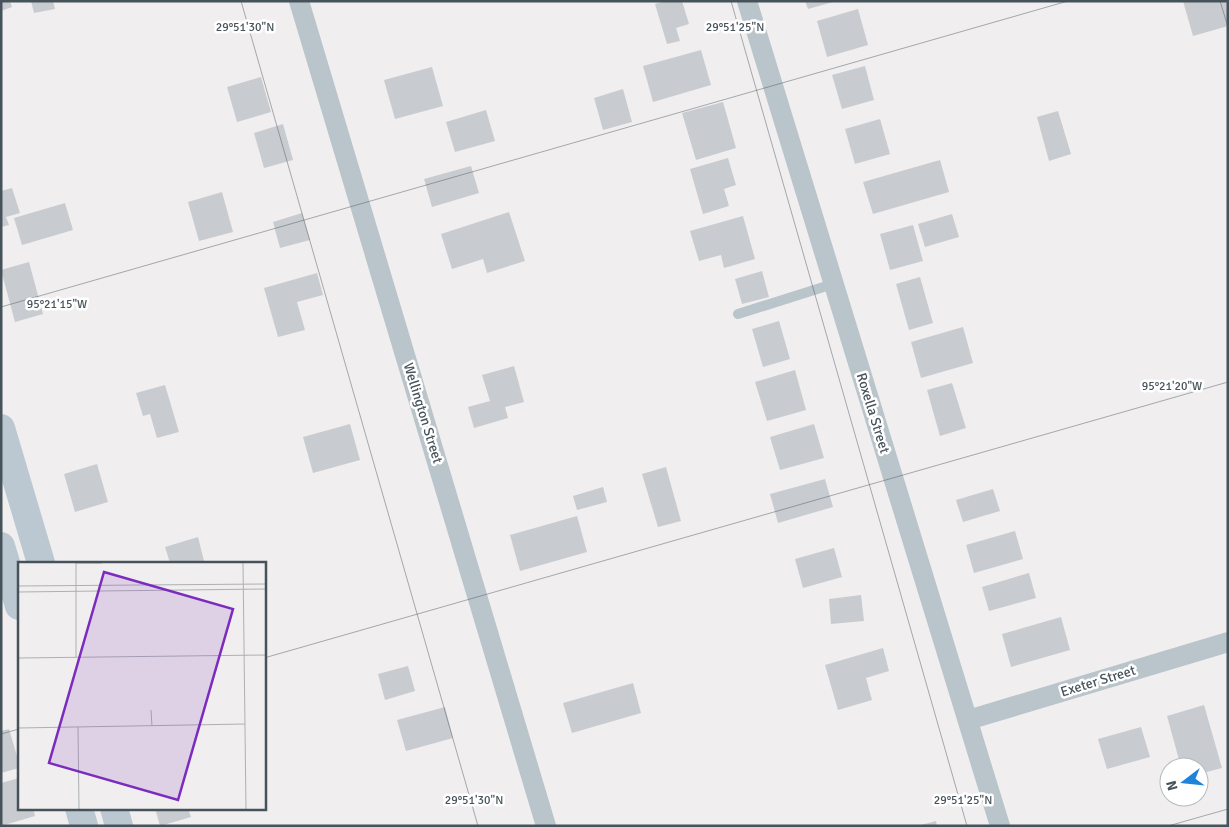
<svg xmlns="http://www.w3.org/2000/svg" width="1229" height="827" font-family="Signika,sans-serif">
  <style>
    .building { fill: #c8ccd0 }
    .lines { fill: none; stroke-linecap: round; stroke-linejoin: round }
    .lane { stroke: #bac4cb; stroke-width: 10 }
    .street { stroke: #bac4cb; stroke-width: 20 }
    .secondary { stroke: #bcc8d1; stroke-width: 28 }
    .ticks { fill: none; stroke: #47535b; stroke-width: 1; stroke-opacity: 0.45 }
    .labels { text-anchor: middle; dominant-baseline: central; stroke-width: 5; stroke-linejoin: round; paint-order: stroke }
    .street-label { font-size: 14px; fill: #47535b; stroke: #fff }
    .inset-road { fill: none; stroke: #acb0b3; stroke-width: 1 }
    .view { fill: #7b2cbf; fill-opacity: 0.15; stroke: #7b2cbf; stroke-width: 2.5 }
    .inset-edge { fill: none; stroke: #47535b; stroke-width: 2.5 }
    .ticks-label { font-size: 12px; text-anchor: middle; fill: #47535b; stroke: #fff; stroke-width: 5; stroke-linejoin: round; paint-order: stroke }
  </style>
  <rect width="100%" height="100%" fill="#f0eeee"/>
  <!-- building -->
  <g class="building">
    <path d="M1,1h9l2,6 -11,4z"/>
    <path d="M31,1h22l2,8 -21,4z"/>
    <path d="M665,1h17l7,23 -13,4 4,13 -13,3 -12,-40z"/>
    <path d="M805,1h28v1l-25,7z"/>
    <path d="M1183,1h45v25l-35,10z"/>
    <path d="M858,9l10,36 -41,12 -10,-36z"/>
    <path d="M701,50l10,35 -58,17 -10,-36z"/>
    <path d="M865,66l9,34 -32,9 -10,-34z"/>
    <path d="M432,67l11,39 -48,13 -11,-39z"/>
    <path d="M261,77l10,35 -34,10 -10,-35z"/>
    <path d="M623,89l9,33 -29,8 -9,-32z"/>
    <path d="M723,102l13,46 -40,12 -14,-47z"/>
    <path d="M486,110l9,31 -40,11 -9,-30z"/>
    <path d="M1058,111l13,43 -22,7 -12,-44z"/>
    <path d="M880,119l10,35 -35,10 -10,-35z"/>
    <path d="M283,124l10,36 -29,8 -10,-35z"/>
    <path d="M728,158l8,27 -12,4 5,17 -26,8 -13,-45z"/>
    <path d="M940,160l9,32 -76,22 -10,-32z"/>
    <path d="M471,166l8,27 -47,14 -8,-28z"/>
    <path d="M12,188l8,25 -14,4 3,8 -8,2v-36z"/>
    <path d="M222,192l11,40 -34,9 -11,-39z"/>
    <path d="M65,203l8,27 -51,15 -8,-27z"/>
    <path d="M509,212l16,49 -38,12 -4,-14 -31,10 -11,-35z"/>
    <path d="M302,213l8,27 -30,8 -7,-26z"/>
    <path d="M952,214l7,23 -34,10 -7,-23z"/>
    <path d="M743,216l12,43 -31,9 -3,-13 -22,6 -9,-30z"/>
    <path d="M913,225l10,36 -33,9 -10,-36z"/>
    <path d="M29,262l14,52 -28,8 -14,-52z"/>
    <path d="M762,271l7,26 -27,7 -7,-25z"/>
    <path d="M317,273l6,22 -26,7 8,28 -27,7 -14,-49z"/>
    <path d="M920,277l13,46 -24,7 -13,-46z"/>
    <path d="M779,321l11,38 -27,8 -11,-38z"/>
    <path d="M963,327l10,36 -52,15 -10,-36z"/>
    <path d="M514,366l10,36 -19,5 3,11 -34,10 -6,-21 22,-6 -8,-26z"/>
    <path d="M795,370l11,40 -39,11 -12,-39z"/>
    <path d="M952,383l14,45 -26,8 -13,-46z"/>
    <path d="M165,385l14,47 -22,6 -7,-24 -7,2 -7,-23z"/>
    <path d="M350,424l10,36 -47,13 -10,-36z"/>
    <path d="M814,424l10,34 -44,12 -10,-33z"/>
    <path d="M97,464l11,38 -33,10 -11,-38z"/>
    <path d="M666,467l15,54 -23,6 -16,-53z"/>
    <path d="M825,479l8,28 -55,16 -8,-29z"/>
    <path d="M603,487l4,15 -30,8 -4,-14z"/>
    <path d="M993,489l7,22 -37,11 -7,-22z"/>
    <path d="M577,516l10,36 -67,19 -10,-36z"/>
    <path d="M1015,531l8,28 -49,14 -8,-28z"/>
    <path d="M198,537l6,24 -8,2h-26l-5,-16z"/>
    <path d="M834,548l8,29 -39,11 -8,-29z"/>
    <path d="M1029,573l7,25 -47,13 -7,-24z"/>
    <path d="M861,595l3,26 -33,3 -2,-25z"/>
    <path d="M1061,617l9,33 -59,17 -9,-33z"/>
    <path d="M883,648l6,23 -23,7 6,22 -34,10 -13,-45z"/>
    <path d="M408,666l7,25 -30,9 -7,-26z"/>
    <path d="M633,683l8,30 -69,20 -9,-30z"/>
    <path d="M1204,705l18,63 -23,6v-7h-18l-14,-51z"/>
    <path d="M445,707l8,31 -47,13 -9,-31z"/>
    <path d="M1141,727l9,30 -43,12 -9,-30z"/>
    <path d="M9,729l10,34v5l-18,5v-42z"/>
    <path d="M19,778v30h14l2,8 -34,10v-43z"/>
    <path d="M155,808h33l3,9 -31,9z"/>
    <path d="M936,821l1,5h-16v-1z"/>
  </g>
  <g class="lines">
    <!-- lane -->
    <path class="lane" d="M738,314l95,-30"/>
    <!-- street -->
    <g class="street">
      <path d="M299,1l247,825"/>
      <path d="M747,1l253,825"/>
      <path d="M968,720l260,-78"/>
    </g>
    <!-- secondary -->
    <g class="secondary">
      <path d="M1,428l40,135"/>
      <path d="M1,546l18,60"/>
      <path d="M79,808l5,18"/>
      <path d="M114,808l5,18"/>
    </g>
  </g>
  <!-- ticks -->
  <path class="ticks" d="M241,1l237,825M731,1l236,825M1220,1l8,26M1,307l1067,-306M264,658l964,-276M1,734l18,-5M1168,826l60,-17"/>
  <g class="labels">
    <!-- street labels -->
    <g class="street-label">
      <text transform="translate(423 413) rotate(73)">Wellington Street</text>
      <text transform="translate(873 413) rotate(73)">Roxella Street</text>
      <text transform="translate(1098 681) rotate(-17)">Exeter Street</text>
    </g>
  </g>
  <!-- overview -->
  <g transform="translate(18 562)">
    <rect width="248" height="248" fill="#f0eeee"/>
    <path class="inset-road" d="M58,1v94M58,1h26M225,1l3,246M0,24l248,-2M0,30l248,-3M0,96l248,-3M133,148l1,16M60,165l1,82M0,166l227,-4"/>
    <path class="view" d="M86,10l129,37 -55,191 -129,-37z"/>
    <rect width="248" height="248" class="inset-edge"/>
  </g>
  <g class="ticks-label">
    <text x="245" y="31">29°51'30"N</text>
    <text x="735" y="31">29°51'25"N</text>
    <text x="57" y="308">95°21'15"W</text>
    <text x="1172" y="390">95°21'20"W</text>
    <text x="474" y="804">29°51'30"N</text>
    <text x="963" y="804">29°51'25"N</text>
  </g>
  <!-- border -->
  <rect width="1229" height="827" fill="none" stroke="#47535b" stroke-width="5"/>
  <!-- north arrow -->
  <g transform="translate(1184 782) rotate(254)"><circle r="24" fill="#ffffff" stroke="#b5babd"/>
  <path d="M0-4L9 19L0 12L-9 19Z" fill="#1e83da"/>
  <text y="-8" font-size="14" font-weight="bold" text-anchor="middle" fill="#47535b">N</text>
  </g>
</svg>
